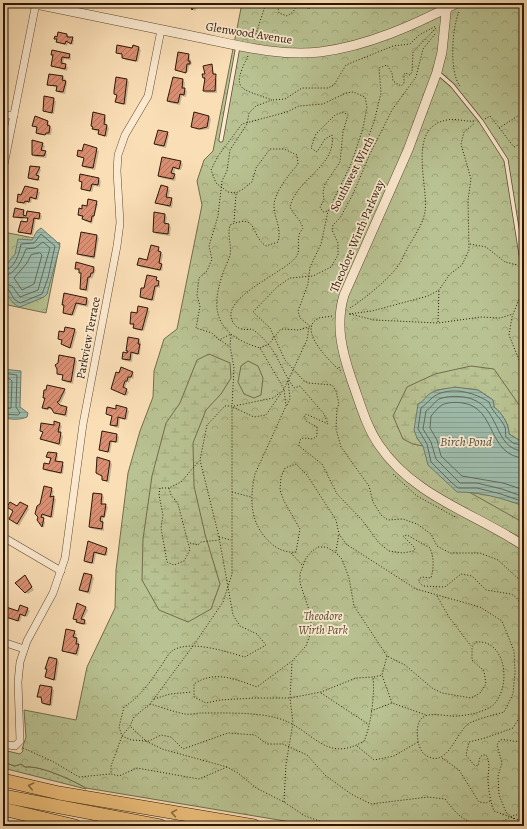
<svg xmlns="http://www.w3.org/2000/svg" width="527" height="829" font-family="Alegreya,serif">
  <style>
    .grass { fill: url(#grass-dots); stroke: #726d4c }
    .forest { fill: url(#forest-crowns); stroke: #726d4c }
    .wetland { fill: url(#wetland-marsh); stroke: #726d4c }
    .water { fill: url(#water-rules); stroke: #707a6a }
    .shadow { fill: #0003 }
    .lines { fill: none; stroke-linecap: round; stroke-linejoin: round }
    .shore { stroke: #646a59; stroke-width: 1 }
    .building { fill: url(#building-hatch); stroke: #2b1806 }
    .service-casing { stroke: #5f4a32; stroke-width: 5 }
    .minor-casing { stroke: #5f4a32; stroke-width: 8 }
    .tertiary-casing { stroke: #5f4a32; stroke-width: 10 }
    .motorway-casing { stroke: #2b1806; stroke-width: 14 }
    .path { stroke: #2b1806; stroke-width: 1; stroke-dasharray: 1 2; stroke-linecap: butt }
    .service { stroke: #fcead0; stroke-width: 3.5 }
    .minor { stroke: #fcead0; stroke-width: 7 }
    .tertiary { stroke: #fcead0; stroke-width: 9 }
    .motorway { stroke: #edbf7b; stroke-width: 13 }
    .oneway { stroke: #8c6c40 }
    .labels { text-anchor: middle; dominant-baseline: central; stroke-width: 3.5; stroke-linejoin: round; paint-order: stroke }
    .street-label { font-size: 12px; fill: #2b1806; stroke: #fcead0 }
    .park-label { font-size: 12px; font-style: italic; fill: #564b30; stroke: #fcead0 }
    .water-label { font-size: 13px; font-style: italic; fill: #535140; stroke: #fcead0 }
  </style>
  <defs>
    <pattern id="grass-dots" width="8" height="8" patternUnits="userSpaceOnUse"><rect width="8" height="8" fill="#b9c292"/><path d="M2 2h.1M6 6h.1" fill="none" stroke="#9fa67c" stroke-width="1.8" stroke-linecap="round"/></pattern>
    <pattern id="forest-crowns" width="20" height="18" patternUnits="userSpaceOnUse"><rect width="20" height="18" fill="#b9c292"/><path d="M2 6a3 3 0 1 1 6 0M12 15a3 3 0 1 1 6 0" fill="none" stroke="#9fa67c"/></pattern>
    <pattern id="wetland-marsh" width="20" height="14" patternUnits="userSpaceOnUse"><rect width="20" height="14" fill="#b9c292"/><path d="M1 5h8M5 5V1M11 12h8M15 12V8" fill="none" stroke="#9fa67c"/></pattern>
    <pattern id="water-rules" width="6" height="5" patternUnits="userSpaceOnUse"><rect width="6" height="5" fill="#9ebcac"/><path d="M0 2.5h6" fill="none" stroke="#88a192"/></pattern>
    <pattern id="building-hatch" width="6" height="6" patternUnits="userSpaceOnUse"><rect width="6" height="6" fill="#da8e72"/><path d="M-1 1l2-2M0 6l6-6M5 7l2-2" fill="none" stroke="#b1735c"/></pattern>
  </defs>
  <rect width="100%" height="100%" fill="#fadeb6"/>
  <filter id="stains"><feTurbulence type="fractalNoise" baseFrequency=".005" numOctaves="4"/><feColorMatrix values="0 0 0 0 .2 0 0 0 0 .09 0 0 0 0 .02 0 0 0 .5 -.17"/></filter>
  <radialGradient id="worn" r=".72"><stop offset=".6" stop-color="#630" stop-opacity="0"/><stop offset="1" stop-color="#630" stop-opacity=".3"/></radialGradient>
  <!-- grass -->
  <path class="grass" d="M3,762l12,4 6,-2 4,3c15,-2 47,13 61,21v1l-83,-21z"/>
  <!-- forest -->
  <g class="forest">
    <path d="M242,3h282v823h-209l-229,-38c-14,-8 -46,-23 -61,-21l-4,-3 -6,2 -12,-4v-12l17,4 3,-3 -1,-2 4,-12 -2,-27 52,10 11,-53 28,-59 1,-38 12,-97 12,-42 13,-34 1,-26 10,-32 13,-10 25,-124 -5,-24 7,-21 9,-9z"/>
    <path d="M3,232l57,11 -14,70 -43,-9z"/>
  </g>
  <!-- wetland -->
  <g class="wetland">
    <path d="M209,354l21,9 1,15 -10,16 -15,16 -13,33 1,43 11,48 15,50 -9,25 -23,13 -29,-12 -17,-30 1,-41 9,-63 14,-53 14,-20 17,-43z"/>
    <path d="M248,361l10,5 5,12 -2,17 -7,3 -10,-4 -6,-12 3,-16z"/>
    <path d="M471,366l23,3 30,43v31l-15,-9c0,-10 -7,-21 -15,-27l-1,-7c-5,-3 -11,-8 -16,-10 -8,-2 -31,-2 -39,0 -8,2 -12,11 -20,14l-1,34 6,8 -10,-2 -10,-5 -10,-23 14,-29 28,-13z"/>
    <path d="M469,492l31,5 24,9v17z"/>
  </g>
  <!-- water -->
  <g class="water">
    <path d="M41,228l15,13 4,5 -13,48 -3,3 -24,10c-10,-3 -10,-12 -17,-16v-22l12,-15 3,-15 14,1 5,-9z"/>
    <path d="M3,369l18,2 -1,36 8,6 -1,4c-7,3 -17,3 -24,0z"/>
    <path d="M455,387l23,3 15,10 1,7c8,6 15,17 15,27l15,9v63c-23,-8 -43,-14 -67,-14l-29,-27 -5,-19 -6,-8 -3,-8 4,-26c6,-3 6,-5 10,-9 7,-6 18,-6 27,-8z"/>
  </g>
  <!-- shadow -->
  <g class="shadow">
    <path d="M189,3h12l-1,5h-3l-2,3 -6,-5z"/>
    <path d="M3,19l4,2 -1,14h-3z"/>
    <path d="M67,35l7,5 -1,5 -5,-3 -1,4 -10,-4 -1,-4z"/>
    <path d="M139,48l2,2 -3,12 -13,-2 -2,-5 -6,-3z"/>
    <path d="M52,55h17l2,2v3l-7,-1 -1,6 5,2 -1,4 -15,-5 2,-10z"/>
    <path d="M189,55l3,9 -3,2 -1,6 -11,-1 -1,-1z"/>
    <path d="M211,65l6,16v12h-11l-2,-2 2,-11 -2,-2z"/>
    <path d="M50,75l13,2 2,2 2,5 -2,10 -6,-1 -2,-2 1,-3 -10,-4z"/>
    <path d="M127,80l2,2 -3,23 -7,-1 -3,-2 1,-6 -2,-2z"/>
    <path d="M183,80l2,3 -1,6 3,2 -1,6 -4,-1 -2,9 -10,-2 -2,-2z"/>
    <path d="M45,97l11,4 -2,13 -10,-3z"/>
    <path d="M104,116l2,2v7l3,3 -2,9 -5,-1 -2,-4 -5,-1 -3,-5z"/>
    <path d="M209,117l2,2 -2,10 -8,1 -9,-3z"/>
    <path d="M48,122l4,7 -1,6h-12l-2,-2 1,-5 -5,-2z"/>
    <path d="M167,133l2,2 -3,13 -8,-2 -3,-2z"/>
    <path d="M42,144l3,2 -2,5 4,3 -1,4 -11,-1 -2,-3z"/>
    <path d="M84,146l15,5 -4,19 -10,-2 -2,-3 2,-6 -7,-3 5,-4z"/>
    <path d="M180,162l3,2 -2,6 -6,-1 -1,5 2,3 -1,4 -14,-3 -2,-2z"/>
    <path d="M39,168l2,2 -3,7 2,4 -8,-1 -3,-3z"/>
    <path d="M98,179l3,2 -1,6 -6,-1 -2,6 -10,-3v-6l-2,-2z"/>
    <path d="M26,187l14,5 -2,8 -6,-1 -1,4 -4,-1 -1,3 -8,-4z"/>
    <path d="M162,187l8,3 -2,9 5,2 -1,7 -16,-5z"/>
    <path d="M96,202l2,2 -6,20 -7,-3 -6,-6 4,-9 4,1z"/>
    <path d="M23,210l2,3 -2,7 -9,-3z"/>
    <path d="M27,212l13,2 2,2 -1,4 -5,-1 -3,17 -14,-5 9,-8z"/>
    <path d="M155,213l10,2 2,2 -1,7 5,3 -1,9 -14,-2 -2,-2z"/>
    <path d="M82,234l15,2 2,2 -4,21 -14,-3 -2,-2z"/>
    <path d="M158,248l5,7 -2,9 2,3 -1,4 -22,-4 -2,-3 10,-2z"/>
    <path d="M76,268h17l3,2 -4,9 -2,-1 -2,14 -7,-4 1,-14z"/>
    <path d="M156,278l4,6v4l-3,-1 -3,14 -11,-2 -2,-2z"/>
    <path d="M87,299l2,2 -1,6 -10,-2 -4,11 -10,-4 1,-6 -2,-2z"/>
    <path d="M139,307l11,4 -6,20 -8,-1 -5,-7 6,-9z"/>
    <path d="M75,330l2,2 -5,17 -8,-3 -2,-2 1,-3 -4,-3z"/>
    <path d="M139,340l2,2 -1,13 -7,-1 -1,8 -7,-1 -2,-3 6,-4z"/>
    <path d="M60,356l15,3 2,2 -4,23 -8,-2 -2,-2 1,-4 -6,-3z"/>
    <path d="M132,372l2,3 -1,4 -2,-1 -2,5 -2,-1 -2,7 4,3 -2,4 -15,-7z"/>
    <path d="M64,390l2,2 -5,11 -3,1 10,6 -1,7 -10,-3 -4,-5 -8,1 -2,-2 3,-8 -2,-2z"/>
    <path d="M127,409l2,2 -2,9 -7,-1 -1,9 -5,-1 -3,-3 2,-7 -6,-3z"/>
    <path d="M60,424l2,2 -2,7 3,3 -2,10 -20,-7 2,-5 -2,-3z"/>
    <path d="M103,433l14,2 2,2 -1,6 -6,-1 -2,11 -10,-4z"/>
    <path d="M56,454l2,2 -1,6 7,3 -1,9 -17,-3 -2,-2 6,-4 1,-6 -3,-2z"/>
    <path d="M110,462l2,2 -3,19 -6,-3 4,-3z"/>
    <path d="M51,489l3,2 -2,6 4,2 -3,19 -9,-2 -1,3 2,3 -1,6 -6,-8 3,-16z"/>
    <path d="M102,495l2,2 -1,8 5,2 -3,11h-2l1,13 -12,-2 -2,-2z"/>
    <path d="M8,507h19l2,2 -10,17 -9,-7 4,-7z"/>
    <path d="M89,543l17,6 2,2 -1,5 -11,-2 -2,10 -7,-1 -2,-2z"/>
    <path d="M92,576l2,2 -4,16 -7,-2 -3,-2z"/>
    <path d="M25,577l9,13 -6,4 -12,-10z"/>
    <path d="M86,608l2,2 -5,10 4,3 -1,2 -7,-1 -5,-5z"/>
    <path d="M27,609l3,2 -3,6 -5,-2 -2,7 -16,-7z"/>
    <path d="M74,632l3,2 -2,5 4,2 -1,4 2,2 -2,9 -15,-5z"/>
    <path d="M57,660l2,2 -3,19 -10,-4 2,-7 -2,-1z"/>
    <path d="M51,688l3,2 -2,16 -7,-1 -3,-6 -4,-3z"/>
  </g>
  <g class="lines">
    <!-- shore -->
    <g class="shore">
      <path d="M40,253l2,2 -8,29 -12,6 -8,-12 13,-15 4,-8z"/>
      <path d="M3,271c12,-2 16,-17 18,-27l13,-1 7,-9 14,12 -7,32 -6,16 -22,9 -6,-4 -5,-9 -6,-2"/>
      <path d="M3,276c13,-1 19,-17 23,-27l9,-1 8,-6 7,6 -12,42 -18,7 -8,-11 -9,-3"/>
      <path d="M3,373l14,2 -1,32 4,6 -2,2 -15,-1"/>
      <path d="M3,378l7,1 2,2 -1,27 -8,1"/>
      <path d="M524,446l-11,-3 -7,-6c-1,-3 0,-7 -1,-10 -4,-9 -13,-15 -16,-25 -14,-9 -34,-15 -51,-8 -7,3 -11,10 -17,14l-3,21 9,15 4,18 20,20 7,6h19l24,6 23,8"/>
      <path d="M524,451c-33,-1 -21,-48 -60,-54 -8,-1 -17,-1 -25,2 -5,3 -8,9 -13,12l-3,18 8,13 5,17 24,24h17l25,6 22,8"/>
      <path d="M524,458c-37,-2 -27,-50 -61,-55 -7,-1 -15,-1 -21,2 -4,2 -8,8 -11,11l-1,12 7,12 4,16 21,20 41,7 21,7"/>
    </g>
  </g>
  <!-- building -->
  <g class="building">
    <path d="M188,3h11l-1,4 -3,-1 -3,4 -1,-3 -3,-1z"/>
    <path d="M3,18h3l-2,8 2,1 -2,6z"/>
    <path d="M58,32l9,2v3h6l-2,7 -5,-3 -1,3 -9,-2 1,-3h-3l1,-3 2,1z"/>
    <path d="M117,45l15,3 1,-3 6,2 -3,14 -14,-3v-4l-6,-1z"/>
    <path d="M52,50l18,4 -1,4 -7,-1 -1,6 5,1 -1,5 -14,-3 2,-11h-2z"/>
    <path d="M178,52l11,2 -1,7h2v3h-3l-1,9 -11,-3z"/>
    <path d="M212,64l1,10h3l-1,17h-12l2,-13h-2l-1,-4h3l-2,-8z"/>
    <path d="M49,74l14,2 -1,4 4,1 -3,11 -7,-1 1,-5 -10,-1z"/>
    <path d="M116,77l11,2 -3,25 -9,-2 2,-7 -3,-1v-3z"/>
    <path d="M173,77l10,2 -1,9h3l-1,7 -4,-1 -2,9 -11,-2z"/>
    <path d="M44,96l10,2 -2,15 -9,-2z"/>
    <path d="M93,112l12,3 -1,9 3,1 -2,11 -7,-2 1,-4 -7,-1 1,-2 -2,-1z"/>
    <path d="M194,112l15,4 -2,11 -8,2 -8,-2z"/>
    <path d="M35,116l13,5 -1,4 3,1 -1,7h-3l-1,2 -9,-2 1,-6 -5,-1z"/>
    <path d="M158,130l10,2 -4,14 -10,-2z"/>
    <path d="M32,140l11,3 -2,7 5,1 -2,5 -12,-1z"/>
    <path d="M84,144l13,4 -4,20 -11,-2 2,-8 -7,-2 1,-6 4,1z"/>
    <path d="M162,157l19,4 -2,8 -6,-2 -2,6 4,1 -2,5 -15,-3z"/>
    <path d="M30,166l10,1 -4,8 3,1 -1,4 -10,-2z"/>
    <path d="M80,174l19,4 -1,7 -6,-1 -2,7 -9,-2 1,-7 -3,-1z"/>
    <path d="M161,185l7,2 -2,10 6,1 -2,8 -15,-3z"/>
    <path d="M25,186l13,3 -2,10 -6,-2 -1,5 -4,-1 -1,2 -7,-1 1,-8 3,1z"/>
    <path d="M88,199l9,2 -3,15h-2l-1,6 -9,-3 1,-3 -5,-1 1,-7 3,1v-4l5,1z"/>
    <path d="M15,208l9,2 -1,5 3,1 1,-5 13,2 -1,6 -5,-1 -3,16 -13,-2 3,-11 6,1 1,-4 -15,-1z"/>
    <path d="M154,212l11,2 -1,9 5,1 -1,10 -15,-2z"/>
    <path d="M81,232l16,3 -3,22 -17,-3z"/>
    <path d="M151,245l8,2 -1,4 3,1 -2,11 3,1 -2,6 -23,-5 2,-7 8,2z"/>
    <path d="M76,262l18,5 -1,6h-2l-1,4h-2l-2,13 -6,-1 1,-16h-2v-4h-4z"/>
    <path d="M147,275l10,2 -1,3 3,1 -1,5h-3l-3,14 -12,-3 1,-9h3z"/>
    <path d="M64,293l23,5 -1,7 -10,-2 -4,12 -9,-2 1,-8h-2z"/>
    <path d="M138,306l10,2 -6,22 -9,-2 1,-4h-4l1,-12 6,1z"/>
    <path d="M65,327l10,2 -5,19 -9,-4 1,-4 -4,-1 1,-8 5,1z"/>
    <path d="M128,337l11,2 -1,5h2l-2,10 -7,-2 -1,8 -8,-1 1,-7 4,1 1,-2h-2z"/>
    <path d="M59,355l16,3 -4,24 -9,-2 1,-5 -6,-1v-5l-2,-4 3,-2z"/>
    <path d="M121,367l12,5 -2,5h-3l-1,4h-2l-2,6 4,2 -2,6 -14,-6 5,-17 3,1z"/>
    <path d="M47,385l18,4 -6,12 -2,1 3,3 7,2 -2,8 -11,-2 -3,-5 -3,-1v2l-6,-1 3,-10h-2l1,-8h2z"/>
    <path d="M116,405l11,3 -2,11 -7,-2 -1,9 -7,-1 2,-9 -6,-2 1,-7 9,2z"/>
    <path d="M54,421l6,2 -2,9h3l-2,12 -19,-5 3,-7 -3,-1 1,-8 13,2z"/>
    <path d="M102,431l15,3 -1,8 -6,-1 -2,11 -9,-2z"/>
    <path d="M48,452l9,1 -2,8 8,1 -2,11 -18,-4 1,-6 5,1 2,-6 -5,-1z"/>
    <path d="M97,457l13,4 -3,20 -5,-1v-4l-6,-3z"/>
    <path d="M44,486l8,2 -2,9 4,-1 -3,21 -9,-3 -1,3 3,1 -2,9 -5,-7 1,-3 -3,-3 2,-8 3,-2z"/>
    <path d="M93,493l9,1 -1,10h5l-2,13 -3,-1 -1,5 3,1 -1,7 -13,-2z"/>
    <path d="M10,502l7,4 3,-4 8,4 -11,18 -8,-5 4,-8 -6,-4z"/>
    <path d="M88,541l19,7 -2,7 -11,-3 -2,11 -8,-2z"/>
    <path d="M84,573l8,2 -4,17 -9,-2z"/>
    <path d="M25,575l7,12 -7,6 -10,-10z"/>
    <path d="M77,603l9,4 -5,12 4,1 -1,4 -8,-2 1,-2 -4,-1z"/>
    <path d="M20,605l8,3 -3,8 -5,-2 -2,7 -15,-5 3,-9 12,4z"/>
    <path d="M66,629l9,2 -2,6 4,1 -1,6h3l-3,10 -14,-3z"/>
    <path d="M49,657l8,2 -3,21 -9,-3 2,-8h-2z"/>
    <path d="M40,685l12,2 -2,18 -8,-2 -1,-6h-4z"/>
  </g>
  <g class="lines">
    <defs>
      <g id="service">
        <path d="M437,72l15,13 29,36 25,39 18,113"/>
        <path d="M221,140l17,-94"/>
      </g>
      <g id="minor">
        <path d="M3,115h11"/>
        <path d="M3,170l33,-167"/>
        <path d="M3,537l58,34"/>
        <path d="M3,642l21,7"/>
        <path d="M3,744l12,2 5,-5 -2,-59 2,-20 7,-21 26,-48 12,-35 18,-134 34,-178 3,-23 -3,-52 1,-16 7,-20 23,-39 13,-66"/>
      </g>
      <g id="tertiary">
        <path d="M31,3c54,11 107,22 161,33 41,8 86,21 128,16 48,-6 94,-27 137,-49"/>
        <path d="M447,3l-5,49 -5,20 -29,78 -64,145c-9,30 -2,57 8,86 8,22 14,45 27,64 35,52 96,68 145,101"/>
      </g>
      <g id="motorway">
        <path d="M3,780l56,13 195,33"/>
        <path d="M3,796l157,30"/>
        <path d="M3,809l72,17"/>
      </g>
    </defs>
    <!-- service casing -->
    <use href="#service" class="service-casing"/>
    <!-- minor casing -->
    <use href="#minor" class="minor-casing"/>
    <!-- tertiary casing -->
    <use href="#tertiary" class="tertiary-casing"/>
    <!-- motorway casing -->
    <use href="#motorway" class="motorway-casing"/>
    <!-- path -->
    <g class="path">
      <path d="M279,3l-1,5 1,5 8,3 6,-4 5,-9"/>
      <path d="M299,3l10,6 2,-6"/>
      <path d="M326,3l6,5 3,-5"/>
      <path d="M354,3l2,2 4,-2"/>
      <path d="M459,12c-7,16 -10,60 1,74"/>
      <path d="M436,28l-23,24 -1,20 -2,3 -5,-2 -1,1v9l-3,3 -8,-5 -1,-8 -5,-8 -8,3 2,25 -7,29 -8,21 -17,39 -13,23 -8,6 -5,1 -3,-5 4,-7 -1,-8 2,-8 15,-22 3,-30 5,-17 -5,-3 -8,3 -19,19 -5,14 6,4 8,-13 7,-4c5,31 -36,44 -42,72 4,8 10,12 13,21 -1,2 -4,5 -4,8 -2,7 2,14 -3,21 -11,16 -83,43 -61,68 4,5 11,5 17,4 25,18 26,36 42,59l6,-2 24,28 4,10 -22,-10 -2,2 2,5 11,6v9l-4,3 -10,-1 -3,2 -1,6 23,18 15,30 25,26 17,23 10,8 14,2 11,-2 1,-3 -12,-12 4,-1 23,13c4,10 4,19 1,30l-9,-1 -3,2v3l4,4 22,1 16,-13 11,2 14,14 25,4 5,3 8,11"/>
      <path d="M435,34l-12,15 -7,28 -24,33 -22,44 -17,40 -13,24 -7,7 -1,5 6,13v12l-7,12 -18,9 -23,2 -13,9 -24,25 17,16 15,32 18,20 5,3 24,2 4,6 3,13 -2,4 -1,21 5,18 28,39 4,16 8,13 7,5 15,-1 14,5 14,10 6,12 13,7h30l18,7 26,24"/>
      <path d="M254,40l12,-37"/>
      <path d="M248,56c-18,36 -7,32 24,44l-16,6 -7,7 -2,11 -17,26 -3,21 -5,10 -4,35 -9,30 3,13 -5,12 -8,7 -2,17 3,11 -4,22 16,5 7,7 12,-6 -1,12 4,22 -2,38h-7l-18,19 -7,35 19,77 14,78 7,11 17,8 9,11 -21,12c-18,-5 -56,-18 -73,-6 -4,3 -8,11 -11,15 -11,16 -20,30 -37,41l-5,20 3,9 9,4 18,1 12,-6 10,2 12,12 45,-16 27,2 12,9h16l24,11 18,20 26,19 20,10 57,-7 17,2c13,17 18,22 39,27"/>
      <path d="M273,100l12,-1 17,-11h26l6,-3 12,-20 47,-19 17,-2 9,-9 17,-9"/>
      <path d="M485,119l5,-3 24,31 10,-5"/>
      <path d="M499,128l25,-16"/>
      <path d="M234,222l2,-28"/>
      <path d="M470,244l16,3 19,15 12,3"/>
      <path d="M524,297l-5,2 -7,18 -3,18 15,37"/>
      <path d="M350,308c14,-9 38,-28 48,-42 3,-4 5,-9 7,-13 7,-14 17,-26 20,-41 4,-26 -19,-85 22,-92 9,-2 18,2 27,1"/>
      <path d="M349,314l23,-3 56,-15 11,-6 11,-16 12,-9 7,-15 -1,-50 3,-21 -10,-35 3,-12 11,-9"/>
      <path d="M350,314l24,6 64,3 43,-6 19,1 13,-4"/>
      <path d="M332,316c-4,1 -9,1 -13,2 -23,11 11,43 20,52"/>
      <path d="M438,322l1,-32"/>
      <path d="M220,340l9,6"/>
      <path d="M260,348l9,-4 11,-14 3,-1 16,1 13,-4"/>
      <path d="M339,367l2,6"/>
      <path d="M287,405l3,-6 -2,-19"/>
      <path d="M234,406l39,-8 9,-7"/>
      <path d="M233,407l21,10 12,-2 18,-26 23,-49 2,-13"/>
      <path d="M393,474l24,22 40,22"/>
      <path d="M169,488h-9l-1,7 4,20 -2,13 6,34 7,3 10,-4 6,-11 -12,-46 -7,-9 -2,-7 12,-6 18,-21"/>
      <path d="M232,492l19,5"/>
      <path d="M219,537l12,3"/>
      <path d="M190,543l8,2 3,-3 18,-2"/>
      <path d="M336,551l3,-17"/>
      <path d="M291,553l11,12"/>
      <path d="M437,596l12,21 22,29"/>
      <path d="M387,656l-5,19 10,28 34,12"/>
      <path d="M374,677l8,-2"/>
      <path d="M321,693l47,31"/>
      <path d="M154,699l16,-5 22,-2"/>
      <path d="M150,704c11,3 24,8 35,10 5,1 11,-1 16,-1 23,0 54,-1 76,5 35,9 47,47 87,23 7,-15 11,-48 9,-64l-17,1 -35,14 -31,6h-36l-34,2 -14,3 -12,-6v-13c21,-14 41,-5 63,3l35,-26 14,-15 5,-14v-16l-11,-33v-9l6,-16 5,-6 7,-5h8l9,5 7,7 7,19 5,28 33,50 18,9 27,23 10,5 29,5 9,-5 6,-9 -2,-13 -12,-11v-13l4,-5c33,-3 36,53 13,66 -10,5 -20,7 -32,8 -10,1 -27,-5 -35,2 -8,7 -5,30 2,36 22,17 31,-19 43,-29 7,-6 28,-10 37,-13l9,-18 2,-22 -1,-21 -12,-30 -22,-14 -64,-18 -70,-45 -7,-10 -3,-14 -29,-45 -11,-11 -11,4 -4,9 -1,13 4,11 16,28 -4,23c-8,1 -17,-2 -23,-7 -23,-19 -24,-44 -18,-71l31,-68 -2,-17 -24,-41c-40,-12 -51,-33 -38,-72 2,-7 6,-14 8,-21 2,-10 -3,-19 0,-30 29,-12 19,9 36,21l12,-4c4,-15 -4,-23 -4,-37 1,-14 15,-30 24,-41l-1,-9 -13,-6h-14l-14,19 -4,14 -9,7 -7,4 -8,-1 -12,-9 -5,-13 7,-14 24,-32 45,-12 12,-6 24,-2 23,-11 7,-1 12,5 2,10 -4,21 -11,34 -24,49 -7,33 -11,23 -2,17 -10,27 2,7 10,8"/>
      <path d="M524,710l-11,18 -28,10 -16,4 -3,13 8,10 4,1 2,-9 3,-2h3c5,8 2,16 2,25 0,7 3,25 6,31l30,11"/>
      <path d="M371,711l21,-8"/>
      <path d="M131,727l15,14 16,8 65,18 11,6 18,15 28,14 21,14 29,10"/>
      <path d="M357,746l17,14 20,-4 24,-14"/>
      <path d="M23,748l29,13 27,16 31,-3"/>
      <path d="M442,758l17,12 20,32 7,1 4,-2"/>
      <path d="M227,767l-28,12 -62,-11 -18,8 -8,-2v-8l11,-30 8,-10 4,-9 16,-13 43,-58 30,-44 9,-28v-167"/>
      <path d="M284,802l2,-38 7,-41 -3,-25 2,-36"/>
      <path d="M514,819l-8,-7 -7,-17 -1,-19 4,-13 -5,-18 3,-5c9,-2 18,6 24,-3"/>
      <path d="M495,826l17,-10 12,-3"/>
    </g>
    <!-- service -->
    <use href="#service" class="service"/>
    <!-- minor -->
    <use href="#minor" class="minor"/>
    <!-- tertiary -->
    <use href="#tertiary" class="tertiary"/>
    <!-- motorway -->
    <use href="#motorway" class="motorway"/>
  </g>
  <!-- one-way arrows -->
  <defs><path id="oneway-chevron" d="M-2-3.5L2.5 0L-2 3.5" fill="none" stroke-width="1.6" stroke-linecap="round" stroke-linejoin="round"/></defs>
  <g class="oneway">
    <use href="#oneway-chevron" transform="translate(31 786) rotate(-167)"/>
    <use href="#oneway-chevron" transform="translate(174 813) rotate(-170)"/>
  </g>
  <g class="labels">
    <!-- street labels -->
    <g class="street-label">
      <text transform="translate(249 33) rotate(9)">Glenwood Avenue</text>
      <text transform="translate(352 174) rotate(-63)">Southwest Wirth</text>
      <text transform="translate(357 236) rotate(-67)">Theodore Wirth Parkway</text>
      <text transform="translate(88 338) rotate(-79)">Parkview Terrace</text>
    </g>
    <!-- park labels -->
    <g class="park-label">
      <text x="323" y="616">Theodore<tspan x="323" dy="14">Wirth Park</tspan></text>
    </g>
    <!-- water labels -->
    <g class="water-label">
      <text x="466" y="441">Birch Pond</text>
    </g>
  </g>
  <!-- margin -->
  <rect width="527" height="829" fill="none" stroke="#fadeb6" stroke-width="16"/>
  <rect x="4" y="4" width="519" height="821" fill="none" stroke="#2b1806" stroke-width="2"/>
  <rect x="8" y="8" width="511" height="813" fill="none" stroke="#2b1806"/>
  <rect width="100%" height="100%" filter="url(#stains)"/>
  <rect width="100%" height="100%" fill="url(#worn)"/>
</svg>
